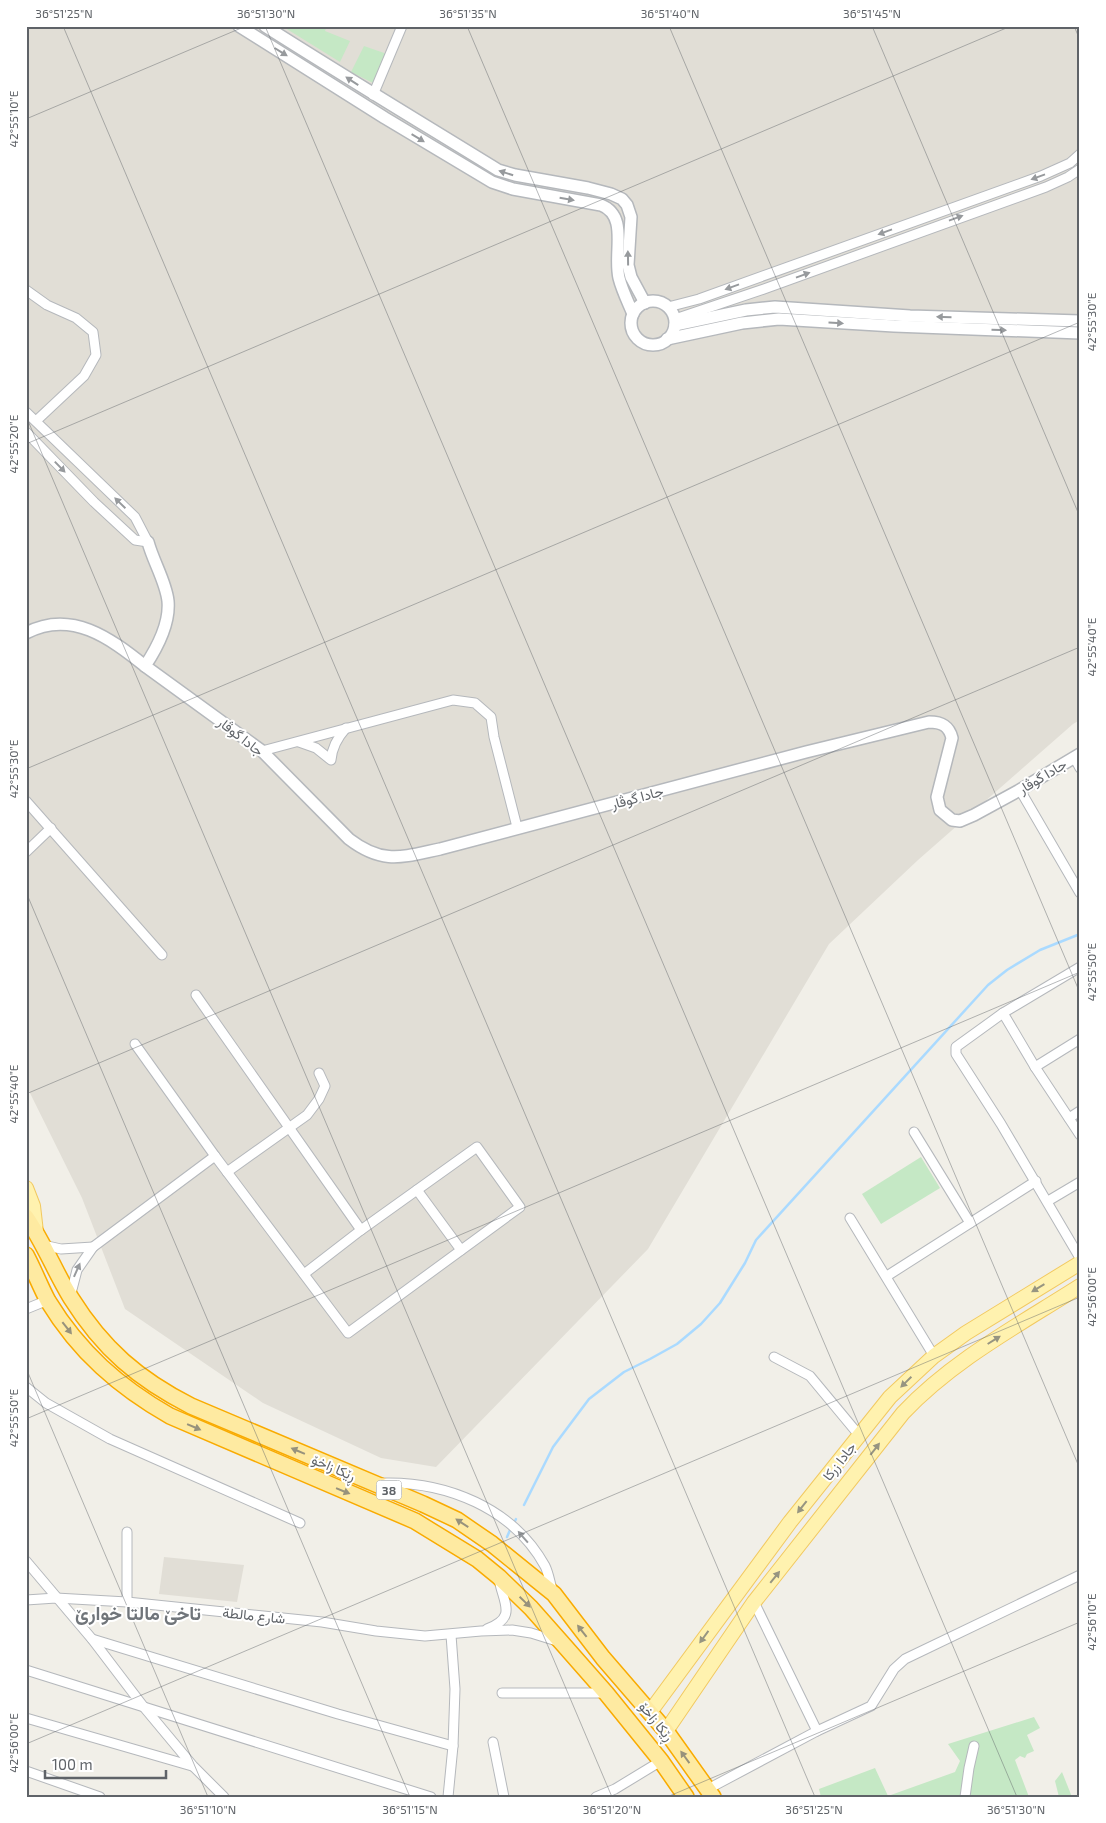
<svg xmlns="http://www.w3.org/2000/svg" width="1106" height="1823" font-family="'Exo 2',Vazirmatn,sans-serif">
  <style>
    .education { fill: #e1ded6 }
    .green { fill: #c5e8c5 }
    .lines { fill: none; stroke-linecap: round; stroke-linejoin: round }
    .stream { stroke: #aadaff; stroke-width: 2.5 }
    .minor-casing { stroke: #b5b8bc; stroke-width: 11 }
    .tertiary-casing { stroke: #b5b8bc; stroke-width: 14 }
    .primary-casing { stroke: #f2c960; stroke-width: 16 }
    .trunk-casing { stroke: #f9ab00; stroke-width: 18 }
    .minor { stroke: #fff; stroke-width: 9 }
    .tertiary { stroke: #fff; stroke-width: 11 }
    .primary { stroke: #fff2af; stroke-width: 14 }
    .trunk { stroke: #feeaa1; stroke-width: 15 }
    .oneway { fill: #979a9d }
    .oneway2 { fill: #979581 }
    .oneway3 { fill: #97927c }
    .ticks { fill: none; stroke: #5f6368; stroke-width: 1; stroke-opacity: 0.45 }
    .labels { text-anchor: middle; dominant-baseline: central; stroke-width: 4; stroke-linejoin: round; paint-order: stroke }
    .shield { fill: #fff; stroke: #8f9295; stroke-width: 1 }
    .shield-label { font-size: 12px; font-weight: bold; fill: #5f6368 }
    .street-label { font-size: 14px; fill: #5f6368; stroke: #fff }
    .district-label { font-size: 19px; font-weight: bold; fill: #70757a; stroke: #fff }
    .neatline { fill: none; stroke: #5f6368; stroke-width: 2 }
    .ticks-label { font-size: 12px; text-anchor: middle; fill: #5f6368 }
  </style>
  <rect width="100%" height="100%" fill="#f1efe8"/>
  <!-- education -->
  <g class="education">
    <path d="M26,26h1054v694l-7,4 -155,136 -89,84 -181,305 -212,218 -55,-9 -118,-55 -138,-94 -43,-111 -56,-113z"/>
    <path d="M164,1557l80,8 -7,37 -78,-8z"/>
  </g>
  <!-- green -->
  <g class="green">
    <path d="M282,26h45l-2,5 25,10 -10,21z"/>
    <path d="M364,46l23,8 -14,29 -22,-11z"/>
    <path d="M921,1157l19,31 -59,36 -19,-30z"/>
    <path d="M1034,1717l6,11 -13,7 7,16 -7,3 -2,4 -5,-2 -5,4 14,37h-208l-2,-8 56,-21 13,28 67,-24 5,-11 -12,-17z"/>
    <path d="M1062,1772l10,25h-13l-4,-16z"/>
  </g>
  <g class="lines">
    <!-- stream -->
    <g class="stream">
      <path d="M524,1505l29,-58 36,-48 35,-27 26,-13 27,-15 24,-20 19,-21 25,-40 11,-23 232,-255 19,-15 33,-20 40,-16"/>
      <path d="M515,1521l1,-2"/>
      <path d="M507,1537l3,-7"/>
    </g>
    <defs>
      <g id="minor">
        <path d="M373,95l29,-69"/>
        <path d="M26,290l21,15 29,13 17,14 3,23 -12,21 -48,45"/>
        <path d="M668,307l31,-8 342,-123 29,-13 10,-9"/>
        <path d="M675,319l89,-30 282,-102 22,-10 12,-8"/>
        <path d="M26,412l109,105 13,25"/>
        <path d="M26,432l68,70 41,38 13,2"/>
        <path d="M299,742l17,6 15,12c1,-13 6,-22 15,-32"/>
        <path d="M262,751l191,-51 22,3 16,14 3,20 23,90 4,1"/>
        <path d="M1074,757l6,11"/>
        <path d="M1020,790l60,103"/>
        <path d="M26,801l136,154"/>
        <path d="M26,852l25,-24"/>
        <path d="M1080,967l-77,46 32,54 45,68"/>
        <path d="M1003,1013l-47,34v7l45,70 79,134"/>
        <path d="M135,1044l80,112"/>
        <path d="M1035,1067l45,-28"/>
        <path d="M1069,1118l11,-7"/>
        <path d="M914,1132l56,91"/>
        <path d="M227,1172l80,-57 12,-16 6,-13 -6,-13"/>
        <path d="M417,1190l44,60"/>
        <path d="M1048,1201l32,-19"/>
        <path d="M850,1218l84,138"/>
        <path d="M43,1245l18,4 32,-2"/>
        <path d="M304,1274l57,-44"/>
        <path d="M887,1276l149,-95"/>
        <path d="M70,1297l7,-27 16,-23 122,-91 133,177 172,-126 -43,-60 -116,83 -165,-235"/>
        <path d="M26,1309l22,-9"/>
        <path d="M774,1357l36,19 49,59"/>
        <path d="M26,1387l20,16 64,36 190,84"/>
        <path d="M382,1483c64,-2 131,25 163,83 4,8 5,18 8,26"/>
        <path d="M127,1532v70"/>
        <path d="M26,1561l66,78 51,67 50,60 31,31"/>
        <path d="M26,1600l30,-2 71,4 195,20 54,9 49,5 56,-5 31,-1 19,3 29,9"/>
        <path d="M487,1629c31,-12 16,-26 12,-50"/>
        <path d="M92,1639l246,75 115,32"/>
        <path d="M26,1670l405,127"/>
        <path d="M502,1693h104"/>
        <path d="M26,1718l166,48"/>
        <path d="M817,1731l54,-25 23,-37 11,-10 175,-84"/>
        <path d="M493,1742l11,55"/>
        <path d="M26,1771l74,26"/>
        <path d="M708,1789l109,-58 -63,-129"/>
        <path d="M448,1797l5,-51 2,-57 -4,-54"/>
        <path d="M596,1797l19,-8 46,-28"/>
        <path d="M965,1797l4,-29 5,-22"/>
      </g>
      <g id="tertiary">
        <path d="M239,26l146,92 107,64 21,7 88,16c28,11 12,48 18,73 3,12 9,24 14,36"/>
        <path d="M265,26c77,49 155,96 233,144l17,5 73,13 23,6 11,5 5,6 4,12 -3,48 3,12 14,26"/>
        <circle cx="653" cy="323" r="22"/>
        <path d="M675,325l71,-15 29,-3 135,9 170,5"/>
        <path d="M667,339l75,-16 37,-4 115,7 186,7"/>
        <path d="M148,542c5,19 18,40 20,59 2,22 -11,47 -23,65l117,85 87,88c34,26 53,18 91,10l366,-97 123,-30c13,0 20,4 23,16l-15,59 3,13 12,10 8,1 14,-6 44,-24 62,-37"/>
        <path d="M26,633c45,-24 84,5 119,33"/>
      </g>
      <g id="primary">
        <path d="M26,1188l7,18 3,26"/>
        <path d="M650,1712l140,-190 100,-125 44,-41 32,-23 114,-70"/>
        <path d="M666,1731l88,-129 149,-189c50,-53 116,-88 177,-127"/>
      </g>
      <g id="trunk">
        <path d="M26,1217c18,26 29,55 45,81 32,51 67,81 120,108l232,98 34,16 35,24 62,50 49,64 63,73 47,66"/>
        <path d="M26,1255c8,15 14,31 22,46 31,51 71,86 122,115l245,105 62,38 22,18 32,31 31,35 44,50 55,68 25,36"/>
      </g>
    </defs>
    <!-- minor casing -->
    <use href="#minor" class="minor-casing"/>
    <!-- tertiary casing -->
    <use href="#tertiary" class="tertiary-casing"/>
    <!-- primary casing -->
    <use href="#primary" class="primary-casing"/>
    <!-- trunk casing -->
    <use href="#trunk" class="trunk-casing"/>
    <!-- minor -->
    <use href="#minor" class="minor"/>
    <!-- tertiary -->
    <use href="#tertiary" class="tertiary"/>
    <!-- primary -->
    <use href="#primary" class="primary"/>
    <!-- trunk -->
    <use href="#trunk" class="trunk"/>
  </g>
  <!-- one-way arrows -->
  <defs><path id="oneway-solid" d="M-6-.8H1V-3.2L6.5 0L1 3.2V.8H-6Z" transform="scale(1.25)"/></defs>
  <g class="oneway">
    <use href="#oneway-solid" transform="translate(281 52) rotate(32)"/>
    <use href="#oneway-solid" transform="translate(352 81) rotate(-147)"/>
    <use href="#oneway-solid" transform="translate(418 138) rotate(31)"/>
    <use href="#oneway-solid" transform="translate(506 173) rotate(-163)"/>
    <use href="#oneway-solid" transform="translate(1038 177) rotate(160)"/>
    <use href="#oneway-solid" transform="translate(567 199) rotate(10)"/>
    <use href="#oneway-solid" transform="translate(956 218) rotate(-20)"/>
    <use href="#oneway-solid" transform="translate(885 232) rotate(160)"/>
    <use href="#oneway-solid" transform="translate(628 258) rotate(-91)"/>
    <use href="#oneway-solid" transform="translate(803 275) rotate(-20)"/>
    <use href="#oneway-solid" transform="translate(732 287) rotate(160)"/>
    <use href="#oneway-solid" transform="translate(944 317) rotate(-179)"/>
    <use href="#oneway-solid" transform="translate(836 323) rotate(3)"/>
    <use href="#oneway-solid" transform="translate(999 330) rotate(2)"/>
    <use href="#oneway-solid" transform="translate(60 467) rotate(46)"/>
    <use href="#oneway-solid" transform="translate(120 503) rotate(-136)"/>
    <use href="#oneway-solid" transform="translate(77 1270) rotate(-66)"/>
    <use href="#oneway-solid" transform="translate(523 1537) rotate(-131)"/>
  </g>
  <g class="oneway2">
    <use href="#oneway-solid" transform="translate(1038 1288) rotate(149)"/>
    <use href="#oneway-solid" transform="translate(994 1340) rotate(-32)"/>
    <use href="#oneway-solid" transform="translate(906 1382) rotate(136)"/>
    <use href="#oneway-solid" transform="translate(875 1449) rotate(-52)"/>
    <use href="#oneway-solid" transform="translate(802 1507) rotate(128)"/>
    <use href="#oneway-solid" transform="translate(775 1577) rotate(-51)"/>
    <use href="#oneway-solid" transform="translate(704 1637) rotate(126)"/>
  </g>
  <g class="oneway3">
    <use href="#oneway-solid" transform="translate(67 1328) rotate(52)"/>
    <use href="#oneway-solid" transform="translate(194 1427) rotate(23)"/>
    <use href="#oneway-solid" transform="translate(298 1451) rotate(-157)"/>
    <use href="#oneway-solid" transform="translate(343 1491) rotate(22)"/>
    <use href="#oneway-solid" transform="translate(462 1523) rotate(-147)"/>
    <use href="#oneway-solid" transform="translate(525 1602) rotate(44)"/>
    <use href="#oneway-solid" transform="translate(582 1631) rotate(-128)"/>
    <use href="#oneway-solid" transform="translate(685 1757) rotate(-126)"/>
  </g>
  <!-- ticks -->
  <path class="ticks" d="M63,26l752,1771M265,26l752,1771M467,26l613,1443M669,26l411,967M872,26l208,491M1074,26l6,14M26,119l220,-93M26,416l586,1381M26,444l985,-418M26,769l1054,-447M26,892l384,905M26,1094l1054,-447M26,1368l182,429M26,1419l1054,-447M26,1744l1054,-447M667,1797l413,-175"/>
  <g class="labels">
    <!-- shield labels -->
    <rect class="shield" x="376.5" y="1480.5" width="25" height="19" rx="4"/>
    <g class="shield-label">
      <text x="389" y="1490">38</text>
    </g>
    <!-- street labels -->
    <g class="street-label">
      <text transform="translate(241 736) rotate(38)">جادا گوڤار</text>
      <text transform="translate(1042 776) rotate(-31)">جادا گوڤار</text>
      <text transform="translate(637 797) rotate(-15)">جادا گوڤار</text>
      <text transform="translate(839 1461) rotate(-52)">جادا زرکا</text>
      <text transform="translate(334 1467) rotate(23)">ڕێکا زاخۆ</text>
      <text transform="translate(254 1615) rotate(6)">شارع مالطة</text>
      <text transform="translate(657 1721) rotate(51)">ڕێکا زاخۆ</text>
    </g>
    <!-- district labels -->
    <g class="district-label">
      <text x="138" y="1612">تاخێ مالتا خوارێ</text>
    </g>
  </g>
  <!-- border -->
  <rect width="1106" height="1823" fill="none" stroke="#ffffff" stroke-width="55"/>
  <!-- scale -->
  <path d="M45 1770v8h121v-8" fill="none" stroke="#5f6368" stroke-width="2.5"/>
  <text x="52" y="1770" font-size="15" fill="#5f6368" stroke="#ffffff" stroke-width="4" paint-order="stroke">100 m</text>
  <rect x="28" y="28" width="1050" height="1768" class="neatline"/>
  <g class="ticks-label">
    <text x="64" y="18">36°51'25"N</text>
    <text x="266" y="18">36°51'30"N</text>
    <text x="468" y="18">36°51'35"N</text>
    <text x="670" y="18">36°51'40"N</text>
    <text x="872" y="18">36°51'45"N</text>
    <text transform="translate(14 119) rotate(-90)" y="4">42°55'10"E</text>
    <text transform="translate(1092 322) rotate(-90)" y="4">42°55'30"E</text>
    <text transform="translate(14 444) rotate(-90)" y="4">42°55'20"E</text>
    <text transform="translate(1092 647) rotate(-90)" y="4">42°55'40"E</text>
    <text transform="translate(14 769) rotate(-90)" y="4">42°55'30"E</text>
    <text transform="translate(1092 972) rotate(-90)" y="4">42°55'50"E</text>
    <text transform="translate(14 1094) rotate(-90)" y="4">42°55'40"E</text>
    <text transform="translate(1092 1297) rotate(-90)" y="4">42°56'00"E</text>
    <text transform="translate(14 1418) rotate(-90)" y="4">42°55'50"E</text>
    <text transform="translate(1092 1622) rotate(-90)" y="4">42°56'10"E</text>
    <text transform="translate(14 1743) rotate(-90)" y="4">42°56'00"E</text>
    <text x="208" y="1814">36°51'10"N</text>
    <text x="410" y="1814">36°51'15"N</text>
    <text x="612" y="1814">36°51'20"N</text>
    <text x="814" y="1814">36°51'25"N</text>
    <text x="1016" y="1814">36°51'30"N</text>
  </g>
</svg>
